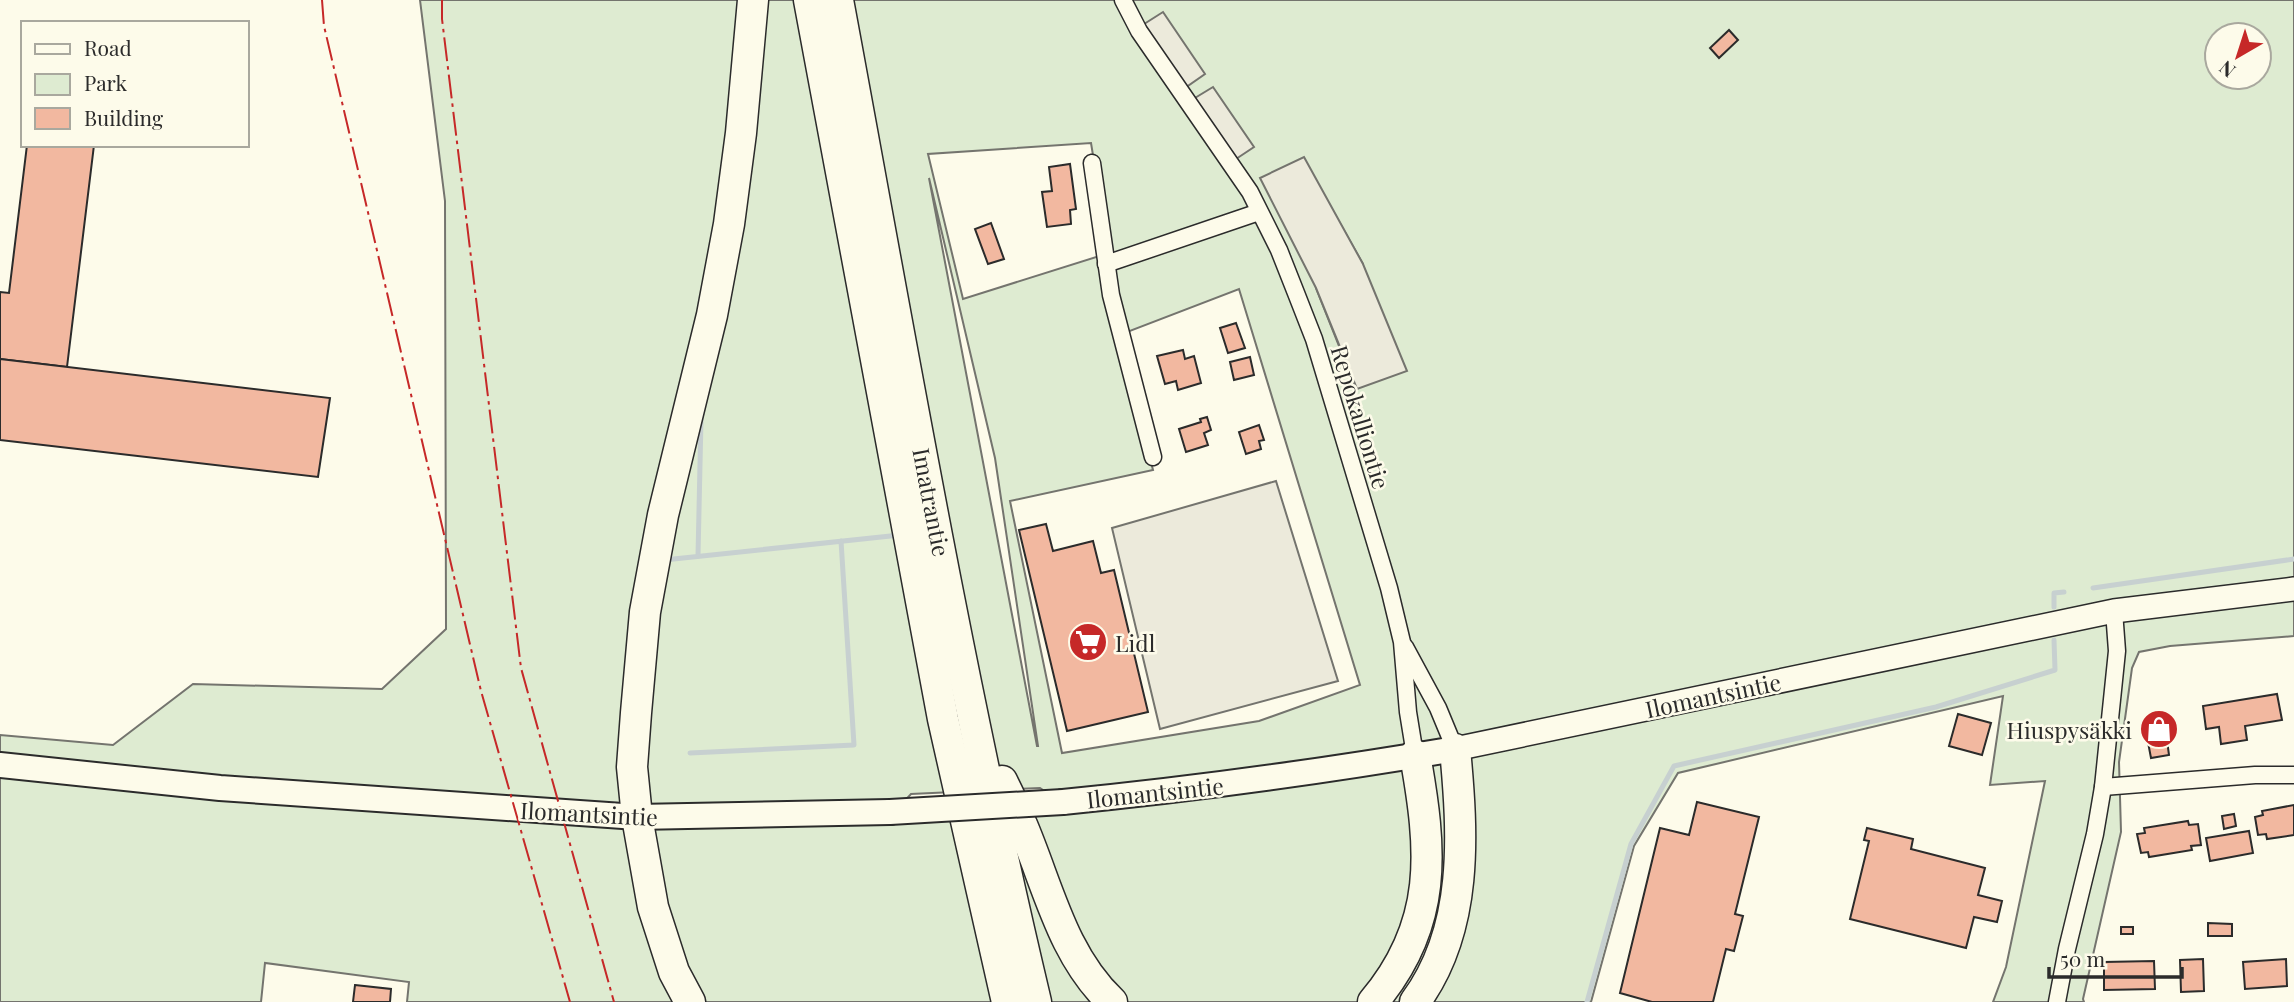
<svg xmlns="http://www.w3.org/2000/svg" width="2294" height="1002" font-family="'Playfair Display',serif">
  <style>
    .green { fill: #deebd1; stroke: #74746e; stroke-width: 2; fill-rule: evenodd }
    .parking { fill: #eceadb; stroke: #74746e; stroke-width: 2 }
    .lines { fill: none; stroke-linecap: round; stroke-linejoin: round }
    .stream { stroke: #c7d0d0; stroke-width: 5 }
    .building { fill: #f2b8a0; stroke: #2b2b2b; stroke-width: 2 }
    .street-casing { stroke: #2b2b2b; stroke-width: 19 }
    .secondary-casing { stroke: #2b2b2b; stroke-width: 26 }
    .primary-casing { stroke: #2b2b2b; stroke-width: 28 }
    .highway-casing { stroke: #2b2b2b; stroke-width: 33 }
    .street { stroke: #fdfbea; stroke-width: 16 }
    .secondary { stroke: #fdfbea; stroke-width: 23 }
    .primary { stroke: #fdfbea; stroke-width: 24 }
    .highway { stroke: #fdfbea; stroke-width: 30 }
    .primary-bridge-casing { stroke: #2b2b2b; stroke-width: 28; stroke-linecap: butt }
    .primary-bridge { stroke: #fdfbea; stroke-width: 24 }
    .power { stroke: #c62828; stroke-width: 2; stroke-dasharray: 24 5 3.5 5; stroke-linecap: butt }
    .labels { text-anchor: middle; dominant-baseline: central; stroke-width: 5; stroke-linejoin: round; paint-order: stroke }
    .street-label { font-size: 23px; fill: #2b2b2b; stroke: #fdfbea }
    .poi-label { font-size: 23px; fill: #2b2b2b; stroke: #fdfbea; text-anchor: start }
  </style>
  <rect width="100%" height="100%" fill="#fdfbea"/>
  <!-- green -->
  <g class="green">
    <path d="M420,0h1874v636l-124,10 -31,6 -7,16 -13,94 2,70 -38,167 1,3h-91l13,-35 39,-186 -55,4 13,-89 -325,77 -44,73 -43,156h-214l32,-45 12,-195h-75l-300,30 -6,-4 -129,6 -12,13 -268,3 47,192h-271l2,-20 -144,-19 -4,39h-261v-267l113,10 80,-61 189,5 64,-60 -1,-428zM2217,35h42v42h-42zM1091,143l18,110 -146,46 -35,-145zM1303,158l60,106 -7,125 -40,-101zM929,178l66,280 43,288h-1zM1239,289l121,396 -101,36 -197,32 -52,-252 143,-31 -34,-135z"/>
    <path d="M1412,764l3,141 -51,97h-244l-11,-11 -86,-175z"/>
    <path d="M1012,818l94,184h-409l-16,-32 -36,-143z"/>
  </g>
  <!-- parking -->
  <g class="parking">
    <path d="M1163,12l42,62 -23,16 -41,-64z"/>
    <path d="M1213,87l41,60 -21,14 -43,-60z"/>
    <path d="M1304,157l59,107 44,107 -50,18 -41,-101 -56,-110z"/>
    <path d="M1276,481l62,200 -178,48 -48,-201z"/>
  </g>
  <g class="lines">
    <!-- stream -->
    <g class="stream">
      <path d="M698,556l3,-137"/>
      <path d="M664,560l236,-25"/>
      <path d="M2093,588l201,-29"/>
      <path d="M2054,607v-14l10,-1"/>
      <path d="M690,753l164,-8 -13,-204"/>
      <path d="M1587,1002l44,-158 43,-78 262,-59 119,-37 -1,-30"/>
    </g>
  </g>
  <!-- building -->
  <g class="building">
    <path d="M1729,30l9,10 -19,18 -9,-10z"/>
    <path d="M27,145h67l-27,222 -67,-8v-67l9,1z"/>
    <path d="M1070,164l6,45 -6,1 1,14 -24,3 -5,-35 10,-1 -3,-24z"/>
    <path d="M991,223l13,36 -16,5 -13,-35z"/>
    <path d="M1236,323l9,25 -17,5 -8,-25z"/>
    <path d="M1183,350l2,9 9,-3 7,27 -23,7 -2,-9 -11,3 -8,-28z"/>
    <path d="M1250,357l4,18 -20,5 -4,-18z"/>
    <path d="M0,359l330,39 -12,79 -318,-37z"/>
    <path d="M1207,417l4,13 -7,3 4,12 -22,7 -7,-23 22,-7 -1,-3z"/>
    <path d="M1259,425l5,15 -5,1 2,8 -15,5 -7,-22z"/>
    <path d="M1046,524l7,27 40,-10 8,32 13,-3 34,142 -81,19 -48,-201z"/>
    <path d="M2277,694l5,26 -37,6 2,14 -26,4 -2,-17 -13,2 -3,-23z"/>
    <path d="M1958,714l33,9 -9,32 -33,-9z"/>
    <path d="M2166,733l3,22 -18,3 -4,-21z"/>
    <path d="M1697,802l62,15 -24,97 8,2 -9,35 -8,-2 -13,53h-61l-32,-9 40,-165 29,7z"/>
    <path d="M2294,805v30l-27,4 -1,-5 -8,1 -3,-18 8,-2 -1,-4z"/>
    <path d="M2234,814l2,12 -12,3 -2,-13z"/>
    <path d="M2188,821l1,4 9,-1 3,21 -10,1 1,4 -43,7 -1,-5 -7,1 -4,-19 8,-1 -1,-5z"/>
    <path d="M1867,828l46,11 -2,10 74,19 -7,27 24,6 -5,21 -23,-5 -8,31 -116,-29 19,-78 -5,-1z"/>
    <path d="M2249,831l4,22 -43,8 -4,-23z"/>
    <path d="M2208,923l24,1v12h-24z"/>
    <rect x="2121" y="927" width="12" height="7"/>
    <path d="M2203,959l1,32 -23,1 -1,-32z"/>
    <path d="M2286,959l1,27 -42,3 -2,-27z"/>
    <path d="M2154,961l1,28 -51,1v-28z"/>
    <path d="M355,985l36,4 -1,13h-37z"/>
  </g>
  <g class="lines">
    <defs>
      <g id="street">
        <path d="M1123,0l16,31 111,161 29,58 17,43 18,46 75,249 13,54 6,70 7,43"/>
        <path d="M1092,163l19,132 42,162"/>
        <path d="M1106,264l153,-52"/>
        <path d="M1405,647l33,61 17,41"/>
        <path d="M2103,787l152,-12h39"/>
        <path d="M2057,1002l10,-53 28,-115 8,-47 14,-136 -3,-40"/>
      </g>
      <path id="secondary" d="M1455,749l659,-138 180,-22"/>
      <g id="primary">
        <path d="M0,765l220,23 417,29 253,-5"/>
        <path d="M1063,802c132,-13 262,-31 392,-53"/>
      </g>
      <g id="highway">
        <path d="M809,0l134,719 64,283"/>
        <path d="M838,0c62,335 119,671 198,1002"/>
        <path d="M1002,781c7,14 14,29 20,44 26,61 40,130 90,177"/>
        <path d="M690,1002l-16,-30 -21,-65 -16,-90 -5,-50 4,-54 9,-101 18,-97 49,-200 17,-91 12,-91 12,-133"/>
        <path d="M1373,1002c66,-78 59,-152 42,-247"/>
        <path d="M1415,1002c54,-73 48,-168 40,-253"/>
      </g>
    </defs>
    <!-- street casing -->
    <use href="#street" class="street-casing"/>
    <!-- secondary casing -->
    <use href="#secondary" class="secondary-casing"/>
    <!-- primary casing -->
    <use href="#primary" class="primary-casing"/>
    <!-- highway casing -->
    <use href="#highway" class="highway-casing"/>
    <!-- street -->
    <use href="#street" class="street"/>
    <!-- secondary -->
    <use href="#secondary" class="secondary"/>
    <!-- primary -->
    <use href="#primary" class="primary"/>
    <!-- highway -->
    <use href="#highway" class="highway"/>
    <defs>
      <path id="primary-bridge" d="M890,812l173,-10"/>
    </defs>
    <!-- primary-bridge casing -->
    <use href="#primary-bridge" class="primary-bridge-casing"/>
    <!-- primary-bridge -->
    <use href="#primary-bridge" class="primary-bridge"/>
    <!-- power -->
    <g class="power">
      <path d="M322,0l2,26 157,665 89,311"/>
      <path d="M442,0v19l79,649 93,334"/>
    </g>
  </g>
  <!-- icons -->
  <defs>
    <symbol id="supermarket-disc" viewBox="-11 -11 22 22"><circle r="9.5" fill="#c62828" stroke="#fdfbea"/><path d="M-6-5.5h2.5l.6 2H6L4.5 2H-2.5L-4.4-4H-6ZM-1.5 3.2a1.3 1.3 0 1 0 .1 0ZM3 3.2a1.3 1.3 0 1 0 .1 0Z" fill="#fff"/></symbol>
    <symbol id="shop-disc" viewBox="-11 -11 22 22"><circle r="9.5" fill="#c62828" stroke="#fdfbea"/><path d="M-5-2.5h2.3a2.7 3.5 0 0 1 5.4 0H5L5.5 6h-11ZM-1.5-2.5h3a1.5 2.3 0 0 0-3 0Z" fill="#fff"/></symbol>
  </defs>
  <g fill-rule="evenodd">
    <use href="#supermarket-disc" x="1066" y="620" width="44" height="44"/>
    <use href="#shop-disc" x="2137" y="707" width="44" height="44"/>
  </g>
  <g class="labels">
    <!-- street labels -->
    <g class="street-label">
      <text transform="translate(1361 417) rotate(73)">Repokalliontie</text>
      <text transform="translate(932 502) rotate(79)">Imatrantie</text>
      <text transform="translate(1713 695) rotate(-12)">Ilomantsintie</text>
      <text transform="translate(1155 792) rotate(-6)">Ilomantsintie</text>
      <text transform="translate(589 813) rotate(3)">Ilomantsintie</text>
    </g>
    <!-- poi labels -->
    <g class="poi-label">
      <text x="1115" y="642">Lidl</text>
      <text x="2132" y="729" text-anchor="end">Hiuspysäkki</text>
    </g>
  </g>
  <!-- legend -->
  <rect x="21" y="21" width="228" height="126" fill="#fdfbea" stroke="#a9a89e" stroke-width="2"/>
  <rect x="35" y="44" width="35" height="10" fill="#fdfbea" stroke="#a9a89e" stroke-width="2"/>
  <text x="84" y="56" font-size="21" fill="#2b2b2b">Road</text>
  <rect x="35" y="74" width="35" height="21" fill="#deebd1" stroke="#a9a89e" stroke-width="2"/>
  <text x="84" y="91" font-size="21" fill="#2b2b2b">Park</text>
  <rect x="35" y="108" width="35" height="21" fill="#f2b8a0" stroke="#a9a89e" stroke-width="2"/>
  <text x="84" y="126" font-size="21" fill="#2b2b2b">Building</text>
  <!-- north arrow -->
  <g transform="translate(2238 56) rotate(219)"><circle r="33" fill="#fdfbea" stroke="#a9a89e" stroke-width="2"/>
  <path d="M0-5L12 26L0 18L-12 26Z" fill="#c62828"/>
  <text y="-10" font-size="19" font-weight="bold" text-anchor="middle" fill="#2b2b2b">N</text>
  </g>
  <!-- scale -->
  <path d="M2049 967v10h133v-10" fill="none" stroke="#2b2b2b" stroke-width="3.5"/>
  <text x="2060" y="967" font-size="21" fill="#2b2b2b" stroke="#fdfbea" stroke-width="5" paint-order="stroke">50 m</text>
</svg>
